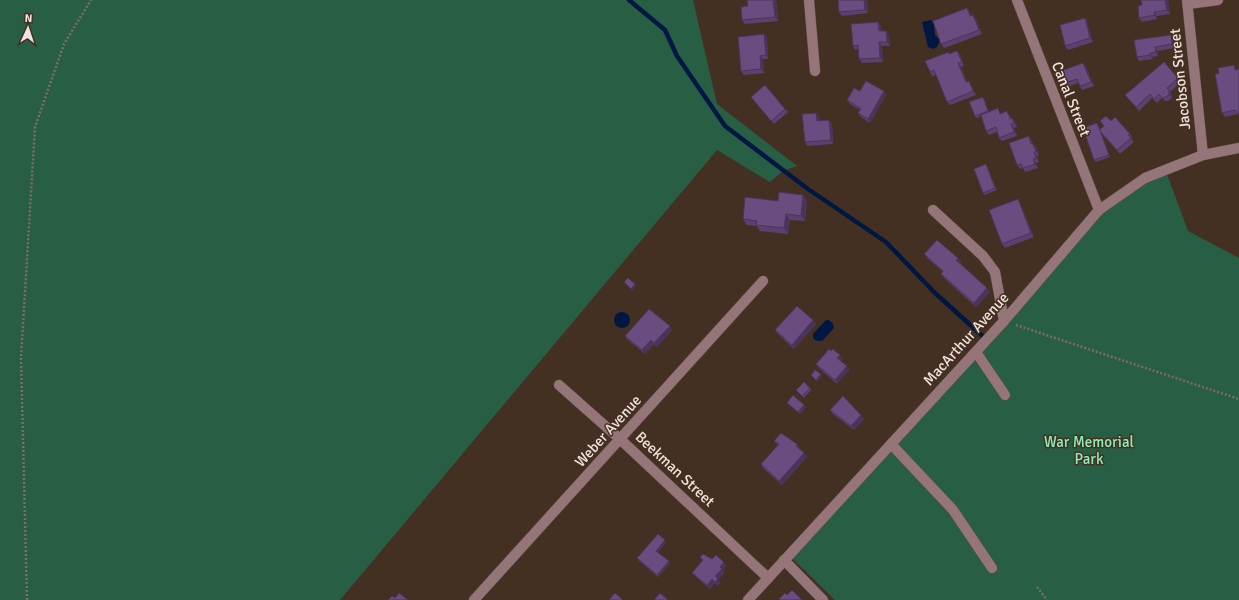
<svg xmlns="http://www.w3.org/2000/svg" width="1239" height="600" font-family="Signika,sans-serif">
  <style>
    .green { fill: #285f44 }
    .water { fill: #001743 }
    .lines { fill: none; stroke-linecap: round; stroke-linejoin: round }
    .stream { stroke: #001743; stroke-width: 4.5 }
    .minor-casing { stroke: #604d40; stroke-width: 11 }
    .path { stroke: #7f6d61; stroke-width: 2.5; stroke-dasharray: 2 2; stroke-linecap: butt }
    .minor { stroke: #95757a; stroke-width: 10 }
    .wall { fill: #5b416f }
    .shaded-wall { fill: #4a355a }
    .building { fill: #6a4c81; stroke: #4a355a }
    .labels { text-anchor: middle; dominant-baseline: central; stroke-width: 3; stroke-linejoin: round; paint-order: stroke }
    .street-label { font-size: 15px; fill: #f1e4db; stroke: #443023 }
    .park-label { font-size: 15px; fill: #8df1bc; stroke: #443023 }
  </style>
  <rect width="100%" height="100%" fill="#443023"/>
  <!-- green -->
  <g class="green">
    <path d="M0,0h693l24,104 80,62 -14,5 -13,11 -53,-32 -377,450h-340z"/>
    <path d="M1165,169l23,62 51,27v342h-404l-46,-45 310,-345z"/>
  </g>
  <!-- water -->
  <g class="water">
    <path d="M931,20l3,4 1,11 5,5 -3,7 -4,2 -5,-2 -6,-25z"/>
    <circle cx="622" cy="320" r="8"/>
    <path d="M826,320h3l4,4 1,4 -12,13h-5l-4,-3v-4z"/>
  </g>
  <g class="lines">
    <!-- stream -->
    <path class="stream" d="M629,0l36,30 12,26 48,70 83,63 78,53 49,51 52,47"/>
    <defs>
      <g id="minor">
        <path d="M809,0l6,71"/>
        <path d="M1017,0l82,210"/>
        <path d="M1187,0l16,155"/>
        <path d="M1188,4l30,-4"/>
        <path d="M933,210l50,46 12,16 9,49"/>
        <path d="M976,352l29,43"/>
        <path d="M559,385l62,55 147,138"/>
        <path d="M891,444l62,66 39,58"/>
        <path d="M784,560l39,40"/>
        <path d="M474,600l289,-319"/>
        <path d="M748,600l256,-279 95,-111 46,-32 58,-23 36,-7"/>
      </g>
    </defs>
    <!-- minor casing -->
    <use href="#minor" class="minor-casing"/>
    <!-- path -->
    <g class="path">
      <path d="M1016,325l223,74"/>
      <path d="M1037,587l10,13"/>
      <path d="M27,600l-6,-242 14,-231 29,-83 27,-44"/>
    </g>
    <!-- minor -->
    <use href="#minor" class="minor"/>
  </g>
  <!-- wall -->
  <g class="wall">
    <path d="M776,0l2,21 -33,3 -3,-4 6,-14z"/>
    <path d="M867,0l1,13 -26,3 -3,-4z"/>
    <path d="M1141,0h27l2,14 -13,2v3l-15,3 -3,-4 3,-13z"/>
    <path d="M970,12l1,4 2,-1 3,4 6,15 -38,14 -3,-4z"/>
    <path d="M1085,18l2,4 6,20 -25,8 -3,-4z"/>
    <path d="M878,22l3,4v5h5l3,4 1,11h-8l1,16 -21,1 -3,-4 -1,-10 -3,1 -2,-4z"/>
    <path d="M764,34l3,4 1,21h-5l1,14 -20,2 -3,-4z"/>
    <path d="M1174,39l1,9 -17,3v5l-5,1v2l-14,2 -2,-4 -3,-17z"/>
    <path d="M957,51l3,3 4,12 -3,1 6,15 4,3 5,10 -26,10 -3,-3 -11,-27 -4,1 -2,-4 20,-19z"/>
    <path d="M1083,63l3,4 8,19 -12,4 -4,-7 -10,4 -3,-4z"/>
    <path d="M1237,69h2v46l-1,-1 -13,3 -3,-4z"/>
    <path d="M1178,78l3,4 -11,10 2,2v4l-4,3h-3l-3,-3 -5,5 -5,-5 -13,13 -14,-16z"/>
    <path d="M860,91h24l2,4 -16,28 -9,-6 -3,-4 2,-3 -10,-6 -3,-4z"/>
    <path d="M751,97l34,12 3,3 -14,12z"/>
    <path d="M983,97l1,2 5,13 21,3 1,4 4,3 2,5 -3,1 3,8 -15,5 -3,-3 -2,-6 -8,3 -3,-4 -5,-15 -5,2 -1,-2z"/>
    <path d="M819,117v4l13,3 1,20 -26,2 -2,-4z"/>
    <path d="M1100,121h11l19,13 2,4 -1,1 3,3 -14,12 -18,-20 8,23 -14,5 -2,-2 4,-35 2,5 4,-4z"/>
    <path d="M1029,136l4,8 3,3 3,8 -2,1 2,6 -3,1 2,5 -13,4 -2,-4 -3,1 -3,-4z"/>
    <path d="M986,164l1,2 10,24 -13,5 -1,-2z"/>
    <path d="M1018,199l2,4 14,34 -29,11 -3,-4z"/>
    <path d="M778,201h29l-2,20 -15,-1 -2,14 -28,-3 -3,-5 -10,-1 -4,-6z"/>
    <path d="M924,254l34,4 3,4 -1,1 27,25 3,4 -14,15 -32,-29 -3,-4 2,-2 -16,-14z"/>
    <path d="M816,324l-22,25 -16,-15 -3,-4z"/>
    <path d="M672,330l-15,17 -3,-3 -9,10 -17,-14 -3,-4z"/>
    <path d="M843,359l-2,2 6,5 2,4 -12,14 -18,-16 -3,-4z"/>
    <path d="M810,388l1,2 -7,8 -8,-8z"/>
    <path d="M787,403l19,4 -6,7 -11,-9z"/>
    <path d="M830,410l34,9 -10,11 -21,-16z"/>
    <path d="M774,441l23,3 2,4v1l5,4 3,4 -25,28 -19,-17 -2,-4 17,-19z"/>
    <path d="M666,542l-8,10 12,11 -12,14 -20,-17 -1,-2z"/>
    <path d="M700,557l26,9 -3,4 1,3 -6,7 2,3 -2,3 -3,-3 -5,6 -15,-13 -3,-3 10,-12z"/>
  </g>
  <!-- shaded-wall -->
  <g class="shaded-wall">
    <path d="M773,0h3l2,21 -3,-4z"/>
    <path d="M864,0h3l1,13 -3,-3z"/>
    <path d="M1165,0h3l2,14 -3,-4z"/>
    <path d="M967,8l3,4 3,8 -3,-4z"/>
    <path d="M1154,12l3,4v3l-2,-4z"/>
    <path d="M973,15l3,4 6,15 -3,-4z"/>
    <path d="M1085,18l2,4 6,20 -3,-4z"/>
    <path d="M878,22l3,4 1,9 -3,-4z"/>
    <path d="M886,31l3,4 1,11 -3,-4z"/>
    <path d="M764,34l3,4 1,21 -2,-4z"/>
    <path d="M1171,35l3,4 1,9 -3,-4z"/>
    <path d="M879,42l3,4 1,16 -3,-4z"/>
    <path d="M1155,47l3,4v5l-2,-4z"/>
    <path d="M957,51l3,3 4,12 -2,-4z"/>
    <path d="M1150,53l3,4v2l-3,-4z"/>
    <path d="M760,56l3,3 1,14 -3,-4z"/>
    <path d="M958,63l3,4 7,19 -2,-4z"/>
    <path d="M1083,63l3,4 8,19 -3,-4z"/>
    <path d="M969,81l7,14 -3,-4z"/>
    <path d="M1169,90l3,4v4l-3,-4z"/>
    <path d="M884,91l2,4 -16,28 -2,-4z"/>
    <path d="M816,113l3,4 1,8 -3,-4z"/>
    <path d="M1012,118l3,4 2,5 -3,-4z"/>
    <path d="M829,120l3,4 1,20 -2,-4z"/>
    <path d="M1011,124l3,4 3,8 -3,-4z"/>
    <path d="M1100,132l2,2 8,23 -1,-2z"/>
    <path d="M1033,144l3,3 3,8 -3,-4z"/>
    <path d="M1034,152l3,4 2,6 -3,-4z"/>
    <path d="M1033,159l3,4 2,5 -3,-4z"/>
    <path d="M986,164l1,2 10,24 -2,-2z"/>
    <path d="M803,195l4,6 -2,20 -4,-5z"/>
    <path d="M1018,199l2,4 14,34 -3,-4z"/>
    <path d="M786,214l4,6 -2,14 -4,-6z"/>
    <path d="M958,258l3,4 -2,2 -3,-4z"/>
    <path d="M635,284l1,2 -4,5 -1,-2z"/>
    <path d="M987,288l3,4 -14,15 -2,-4z"/>
    <path d="M813,320l3,4 -22,25 -2,-4z"/>
    <path d="M670,326l2,4 -15,17 -3,-4z"/>
    <path d="M651,340l3,4 -9,10 -3,-4z"/>
    <path d="M840,355l3,4 -3,3 -3,-4z"/>
    <path d="M847,366l2,4 -12,14 -2,-4z"/>
    <path d="M821,374l1,2 -5,6 -1,-2z"/>
    <path d="M804,405l2,2 -6,7 -2,-2z"/>
    <path d="M861,415l3,4 -10,11 -3,-4z"/>
    <path d="M804,453l3,4 -25,28 -3,-4z"/>
    <path d="M665,540l1,2 -9,11 -1,-2z"/>
    <path d="M669,561l1,2 -12,14 -1,-2z"/>
    <path d="M724,562l2,4 -3,4 1,3 -6,7 2,3 -2,3 -3,-4v-6l5,-9z"/>
    <path d="M712,579l3,4 -5,6 -3,-4z"/>
  </g>
  <!-- building -->
  <g class="building">
    <path d="M747,0h26l2,17 -33,3 -1,-13 7,-1z"/>
    <path d="M838,0h26l1,10 -26,2z"/>
    <path d="M1141,0h24l2,10 -13,2 1,3 -16,3 -1,-12 4,-1z"/>
    <path d="M967,8l3,8 3,-1 6,15 -38,14 -8,-23z"/>
    <path d="M1085,18l5,20 -25,8 -5,-21z"/>
    <path d="M878,22l1,9h7l1,11h-8l1,16 -21,1 -1,-14 -5,1 -2,-22z"/>
    <path d="M764,34l2,21 -6,1 1,13 -20,2 -3,-34z"/>
    <path d="M1171,35l1,9 -17,3 1,5 -6,1v2l-13,2 -3,-17z"/>
    <path d="M957,51l5,11 -4,1 8,19 3,-1 4,10 -26,11 -13,-32 -4,2 -5,-11 24,-9v2z"/>
    <path d="M1164,62l14,16 -11,10 2,2v4l-3,3 -4,1 -3,-4 -5,5 -4,-5 -14,13 -11,-12z"/>
    <path d="M1083,63l8,19 -11,4 -3,-7 -12,4 -4,-12z"/>
    <path d="M1234,65l1,5 4,-1v45l-4,-4 -13,3 -7,-39 4,-1 -1,-5z"/>
    <path d="M866,81l18,10 -16,28 -10,-6 3,-4 -14,-9 7,-12 6,3z"/>
    <path d="M765,85l20,24 -14,12 -20,-24z"/>
    <path d="M983,97l5,14 -13,5 -6,-14z"/>
    <path d="M998,108l2,6 7,-3 3,8 2,-1 2,5 -3,1 3,8 -15,6 -3,-11 -10,4 -5,-16z"/>
    <path d="M816,113l1,8 12,-1 2,20 -26,2 -3,-28z"/>
    <path d="M1106,116l5,5 4,-4 15,17 -2,1 3,3 -14,12 -18,-20 5,-4 -4,-5z"/>
    <path d="M1097,123l12,32 -15,5 -11,-32z"/>
    <path d="M1029,136l2,8h2l3,7 -2,1 2,6 -3,1 2,5 -12,4 -2,-4 -4,1 -8,-22z"/>
    <path d="M986,164l9,24 -12,5 -9,-24z"/>
    <path d="M779,192l24,3 -2,21 -15,-2 -2,14 -28,-3 1,-4 -14,-2 2,-22 33,4z"/>
    <path d="M1018,199l13,34 -29,11 -13,-34z"/>
    <path d="M937,240l21,18 -2,2 31,28 -13,15 -33,-29 2,-3 -19,-17z"/>
    <path d="M628,278l7,6 -4,5 -7,-7z"/>
    <path d="M797,306l16,14 -21,25 -17,-15z"/>
    <path d="M649,309l21,17 -16,17 -3,-3 -9,10 -17,-14z"/>
    <path d="M829,349l2,2 2,-2 7,6 -3,3 10,8 -12,14 -19,-16z"/>
    <path d="M815,370l6,4 -5,6 -5,-5z"/>
    <path d="M804,382l6,6 -8,8 -6,-6z"/>
    <path d="M793,395l11,10 -6,7 -11,-9z"/>
    <path d="M843,396l18,19 -10,11 -21,-16z"/>
    <path d="M781,433l16,11 -1,2 8,7 -25,28 -18,-17 18,-20 -5,-3z"/>
    <path d="M658,534l7,6 -9,11 13,10 -12,14 -20,-17z"/>
    <path d="M703,554l9,5 4,-4 8,7 -4,5 2,2 -7,7 3,3 -3,3 -3,-3 -5,6 -15,-12 11,-13 -3,-3z"/>
    <path d="M792,590l10,10h-22l-1,-1 6,-6 2,2z"/>
    <path d="M399,593l9,7h-20l4,-4 3,2z"/>
    <path d="M615,593l8,7h-14z"/>
    <path d="M660,593l8,7h-14z"/>
  </g>
  <g class="labels">
    <!-- street labels -->
    <g class="street-label">
      <text transform="translate(1180 79) rotate(-96)">Jacobson Street</text>
      <text transform="translate(1071 99) rotate(68)">Canal Street</text>
      <text transform="translate(966 339) rotate(-48)">MacArthur Avenue</text>
      <text transform="translate(608 431) rotate(-48)">Weber Avenue</text>
      <text transform="translate(675 469) rotate(43)">Beekman Street</text>
    </g>
    <!-- park labels -->
    <g class="park-label">
      <text x="1089" y="442">War Memorial<tspan x="1089" dy="17">Park</tspan></text>
    </g>
  </g>
  <!-- north arrow -->
  <g transform="translate(28 28) rotate(3)" stroke="#443023" stroke-width="3" paint-order="stroke">
  <path d="M0-3L7 15L0 10L-7 15Z" fill="#f1e4db"/>
  <text y="-6" font-size="11" font-weight="bold" text-anchor="middle" fill="#f1e4db">N</text>
  </g>
</svg>
